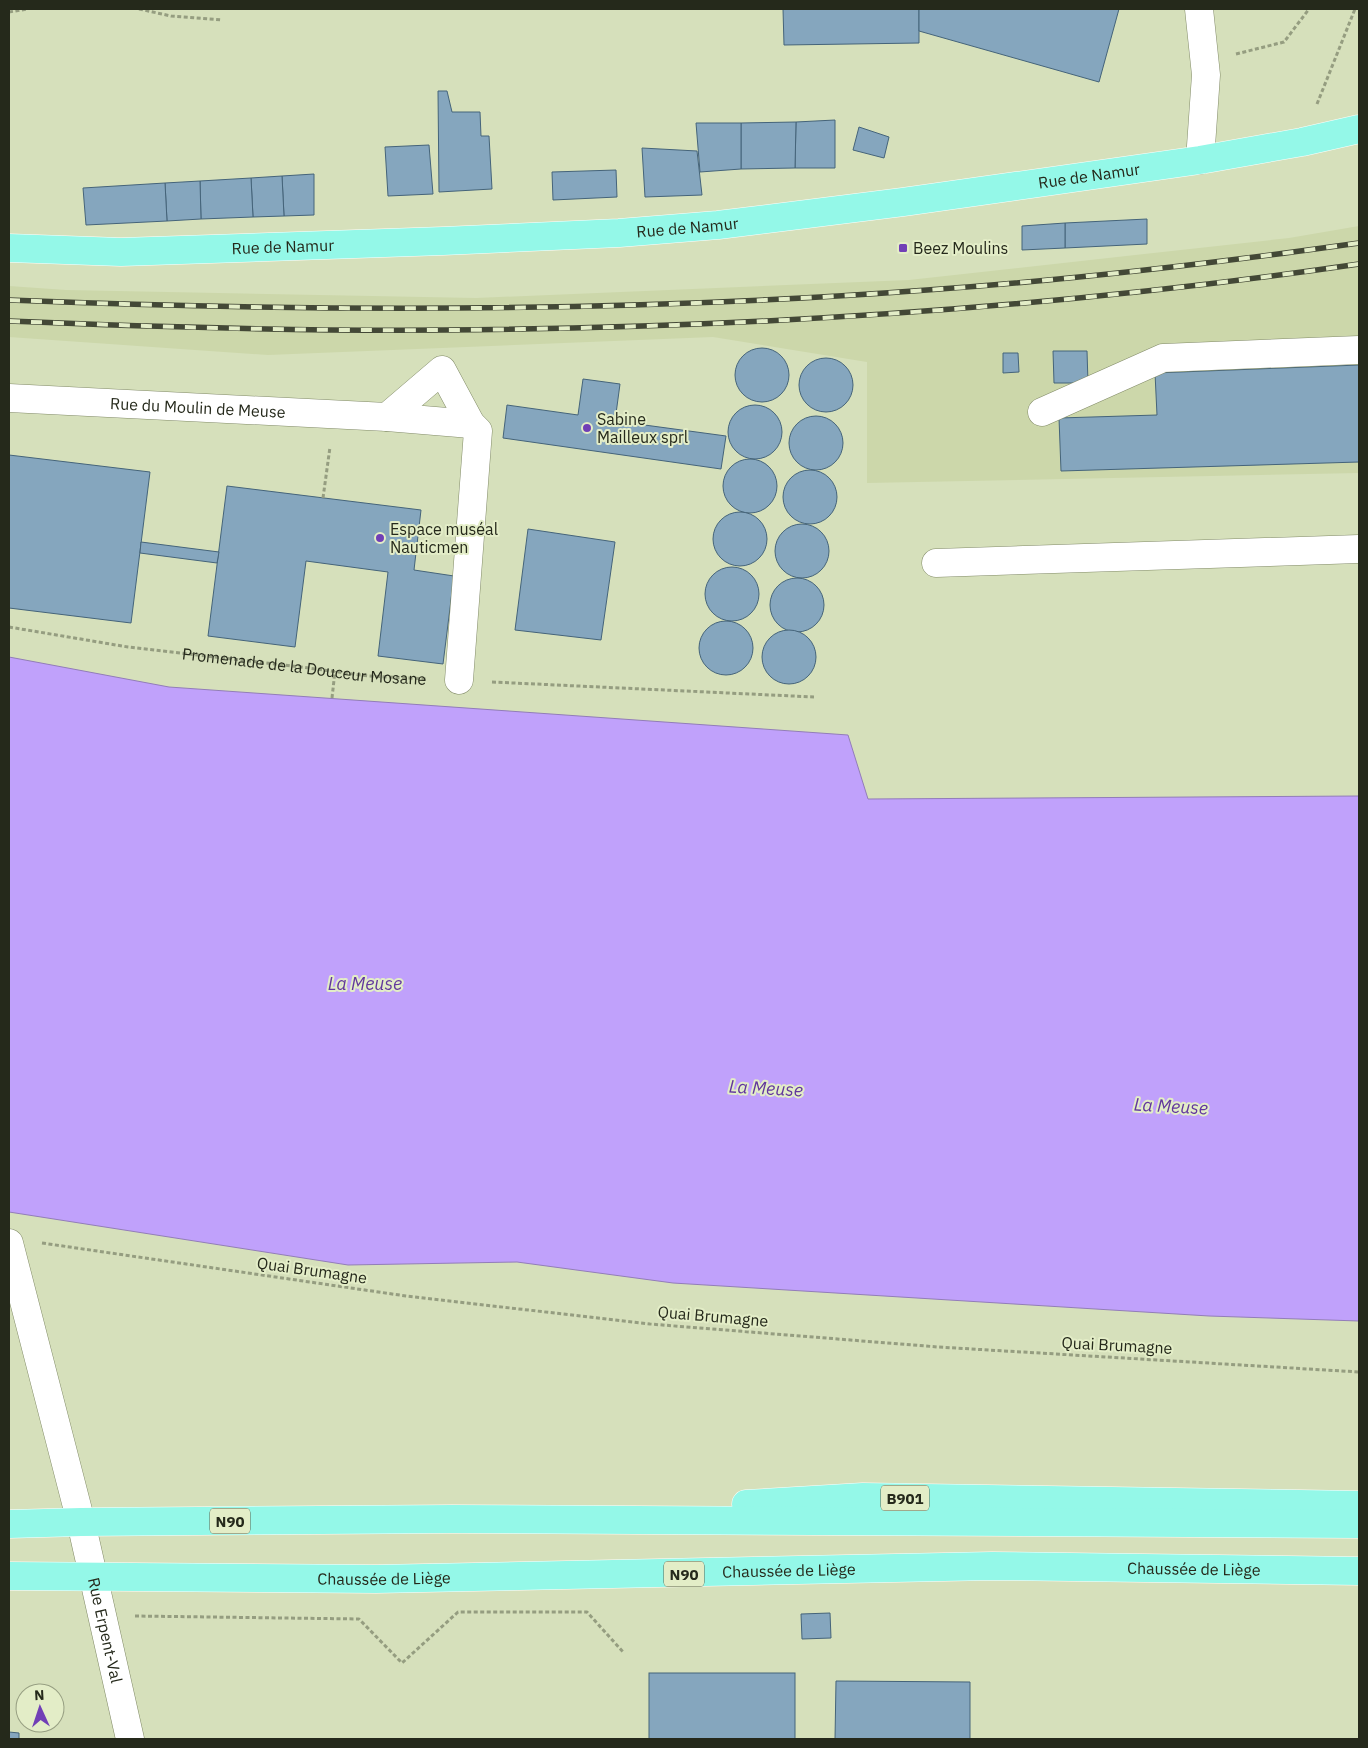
<svg xmlns="http://www.w3.org/2000/svg" width="1368" height="1748" font-family="'IBM Plex Sans',sans-serif">
  <style>
    .built { fill: #ccd7aa }
    .water { fill: #c0a1fb; stroke: #927db8 }
    .building { fill: #85a6be; stroke: #45647a }
    .lines { fill: none; stroke-linecap: round; stroke-linejoin: round }
    .minor-casing { stroke: #828b68; stroke-width: 29 }
    .major-casing { stroke: #fff; stroke-width: 29 }
    .path { stroke: #959d80; stroke-width: 3; stroke-dasharray: 4 2.5; stroke-linecap: butt }
    .minor { stroke: #fff; stroke-width: 28 }
    .major { stroke: #94f8e8; stroke-width: 28 }
    .rail-casing { stroke: #434836; stroke-width: 5.5 }
    .rail { stroke: #e3edc7; stroke-width: 4; stroke-dasharray: 11; stroke-linecap: butt }
    .poi-dot { fill: #713fb6; stroke: #e3edc7; stroke-width: 2 }
    .labels { text-anchor: middle; dominant-baseline: central; stroke-width: 4; stroke-linejoin: round; paint-order: stroke }
    .shield { fill: #e3edc7; stroke: #5e644f; stroke-width: 1 }
    .shield-label { font-size: 15px; font-weight: bold; fill: #25291b }
    .street-label { font-size: 16px; fill: #25291b; stroke: #e3edc7 }
    .poi-label { font-size: 16px; fill: #25291b; stroke: #e3edc7; text-anchor: start }
    .water-label { font-size: 18px; font-style: italic; fill: #62379d; stroke: #e3edc7 }
  </style>
  <rect width="100%" height="100%" fill="#d6e0bb"/>
  <!-- built -->
  <path class="built" d="M1359,226v247l-492,10v-121l-154,-25 -445,18 -259,-18v-51l57,4 410,8 433,-18 380,-42z"/>
  <!-- water -->
  <path class="water" d="M9,657l160,30 679,48 20,64 491,-3v525l-150,-5 -536,-33 -156,-21 -169,3 -339,-53z"/>
  <!-- building -->
  <g class="building">
    <path d="M783,9h136v34l-135,2z"/>
    <path d="M919,9h200l-20,73 -180,-51z"/>
    <path d="M438,91h9l5,21h28l1,24h8l3,53 -53,3z"/>
    <path d="M835,120v48h-40l1,-46z"/>
    <path d="M796,122l-1,46 -54,1v-46z"/>
    <path d="M696,123h45v46l-41,3z"/>
    <path d="M859,127l30,10 -5,21 -31,-8z"/>
    <path d="M429,145l4,49 -45,2 -3,-49z"/>
    <path d="M642,148l55,3 5,44 -57,2z"/>
    <path d="M616,170l1,27 -64,3 -1,-28z"/>
    <path d="M314,174v41l-30,1 -2,-40z"/>
    <path d="M282,176l2,40 -31,1 -2,-39z"/>
    <path d="M251,178l2,39 -52,2 -1,-38z"/>
    <path d="M200,181l1,38 -34,2 -2,-38z"/>
    <path d="M165,183l2,38 -81,4 -3,-37z"/>
    <path d="M1147,219v25l-82,4v-25z"/>
    <path d="M1065,223v25l-43,2v-24z"/>
    <circle cx="762" cy="375" r="27"/>
    <path d="M1053,351h34l1,32h-34z"/>
    <path d="M1003,353h15l1,19 -16,1z"/>
    <circle cx="826" cy="385" r="27"/>
    <path d="M1359,365v97l-298,9 -2,-53 98,-3 -2,-42z"/>
    <path d="M583,379l37,5 -5,37 111,15 -5,33 -218,-31 4,-33 71,10z"/>
    <circle cx="755" cy="432" r="27"/>
    <circle cx="816" cy="443" r="27"/>
    <path d="M9,455l141,17 -19,151 -122,-15z"/>
    <circle cx="750" cy="486" r="27"/>
    <circle cx="810" cy="497" r="27"/>
    <path d="M227,486l194,24 -7,60 40,6 -11,88 -65,-8 10,-84 -82,-11 -11,86 -87,-11z"/>
    <circle cx="740" cy="539" r="27"/>
    <circle cx="802" cy="551" r="27"/>
    <path d="M528,529l87,13 -14,98 -86,-10z"/>
    <path d="M141,542l78,10 -2,11 -77,-10z"/>
    <circle cx="732" cy="594" r="27"/>
    <circle cx="797" cy="605" r="27"/>
    <circle cx="726" cy="648" r="27"/>
    <circle cx="789" cy="657" r="27"/>
    <path d="M830,1613l1,25 -29,1 -1,-25z"/>
    <rect x="649" y="1673" width="146" height="66"/>
    <path d="M836,1681l134,1v57h-135z"/>
    <path d="M9,1732l10,1v6h-10z"/>
  </g>
  <g class="lines">
    <defs>
      <g id="minor">
        <path d="M1199,9l7,66 -6,85"/>
        <path id="s2" d="M9,398l378,19 55,-47 29,54 7,7 -19,249"/>
        <path d="M1042,412l121,-54 196,-8"/>
        <path d="M387,417l84,7"/>
        <path d="M936,563l423,-14"/>
        <path id="s3" d="M9,1243l72,279 49,217"/>
      </g>
      <g id="major">
        <path id="s4" d="M9,248l112,4 322,-11 176,-8 99,-8 185,-23 297,-42 102,-18 57,-13"/>
        <path d="M746,1504l117,-7 496,8"/>
        <path d="M9,1524l72,-2 371,-3 907,5"/>
        <path id="s5" d="M9,1576l367,3 616,-13 367,5"/>
      </g>
    </defs>
    <!-- minor casing -->
    <use href="#minor" class="minor-casing"/>
    <!-- major casing -->
    <use href="#major" class="major-casing"/>
    <!-- path -->
    <g class="path">
      <path d="M139,9l32,7 51,4"/>
      <path d="M9,12l19,-3"/>
      <path d="M1236,54l48,-12 25,-33"/>
      <path d="M1317,104l38,-95"/>
      <path d="M323,498l7,-51"/>
      <path id="s1" d="M9,627l119,20 173,20 67,9 60,3"/>
      <path d="M492,682l322,15"/>
      <path d="M332,698l3,-27"/>
      <path d="M42,1243l364,53 244,28 288,23 421,25"/>
      <path d="M135,1616l224,3 43,44 56,-51h129l37,41"/>
    </g>
    <!-- minor -->
    <use href="#minor" class="minor"/>
    <!-- major -->
    <use href="#major" class="major"/>
    <defs>
      <g id="rail">
        <path d="M9,300c305,12 612,13 918,-10 144,-10 289,-27 432,-47"/>
        <path d="M9,321c145,6 290,10 435,9 306,-2 612,-22 915,-66"/>
      </g>
    </defs>
    <!-- rail casing -->
    <use href="#rail" class="rail-casing"/>
    <!-- rail -->
    <use href="#rail" class="rail"/>
  </g>
  <!-- markers -->
  <g class="poi-dot">
    <rect x="898" y="243" width="10" height="10" rx="2.5"/>
    <circle cx="587" cy="428" r="5"/>
    <circle cx="380" cy="538" r="5"/>
  </g>
  <g class="labels">
    <!-- shield labels -->
    <g class="shield">
      <rect x="881" y="1485.5" width="48" height="25" rx="4"/>
      <rect x="210" y="1508.5" width="40" height="25" rx="4"/>
      <rect x="664" y="1561.5" width="40" height="25" rx="4"/>
    </g>
    <g class="shield-label">
      <text x="905" y="1498">B901</text>
      <text x="230" y="1521">N90</text>
      <text x="684" y="1574">N90</text>
    </g>
    <!-- street labels -->
    <g class="street-label">
      <text stroke="none"><textPath href="#s4" startOffset="1084">Rue de Namur</textPath></text>
      <text stroke="none"><textPath href="#s4" startOffset="679">Rue de Namur</textPath></text>
      <text stroke="none"><textPath href="#s4" startOffset="274">Rue de Namur</textPath></text>
      <text stroke="none"><textPath href="#s2" startOffset="189">Rue du Moulin de Meuse</textPath></text>
      <text stroke="none"><textPath href="#s1" startOffset="298">Promenade de la Douceur Mosane</textPath></text>
      <text transform="translate(312 1270) rotate(8)">Quai Brumagne</text>
      <text transform="translate(713 1316) rotate(5)">Quai Brumagne</text>
      <text transform="translate(1117 1345) rotate(3)">Quai Brumagne</text>
      <text stroke="none"><textPath href="#s5" startOffset="1185">Chaussée de Liège</textPath></text>
      <text stroke="none"><textPath href="#s5" startOffset="780">Chaussée de Liège</textPath></text>
      <text stroke="none"><textPath href="#s5" startOffset="375">Chaussée de Liège</textPath></text>
      <text stroke="none"><textPath href="#s3" startOffset="399">Rue Erpent-Val</textPath></text>
    </g>
    <!-- poi labels -->
    <g class="poi-label">
      <text x="913" y="248">Beez Moulins</text>
      <text x="597" y="419">Sabine<tspan x="597" dy="18">Mailleux sprl</tspan></text>
      <text x="390" y="529">Espace muséal<tspan x="390" dy="18">Nauticmen</tspan></text>
    </g>
    <!-- water labels -->
    <g class="water-label">
      <text x="365" y="983">La Meuse</text>
      <text transform="translate(766 1088) rotate(3)">La Meuse</text>
      <text transform="translate(1171 1106) rotate(3)">La Meuse</text>
    </g>
  </g>
  <!-- border -->
  <rect width="1368" height="1748" fill="none" stroke="#25291b" stroke-width="20"/>
  <!-- north arrow -->
  <g transform="translate(40 1708) rotate(357)"><circle r="24" fill="#e3edc7" stroke="#979f82"/>
  <path d="M0-4L9 19L0 12L-9 19Z" fill="#713fb6"/>
  <text y="-8" font-size="14" font-weight="bold" text-anchor="middle" fill="#25291b">N</text>
  </g>
</svg>
